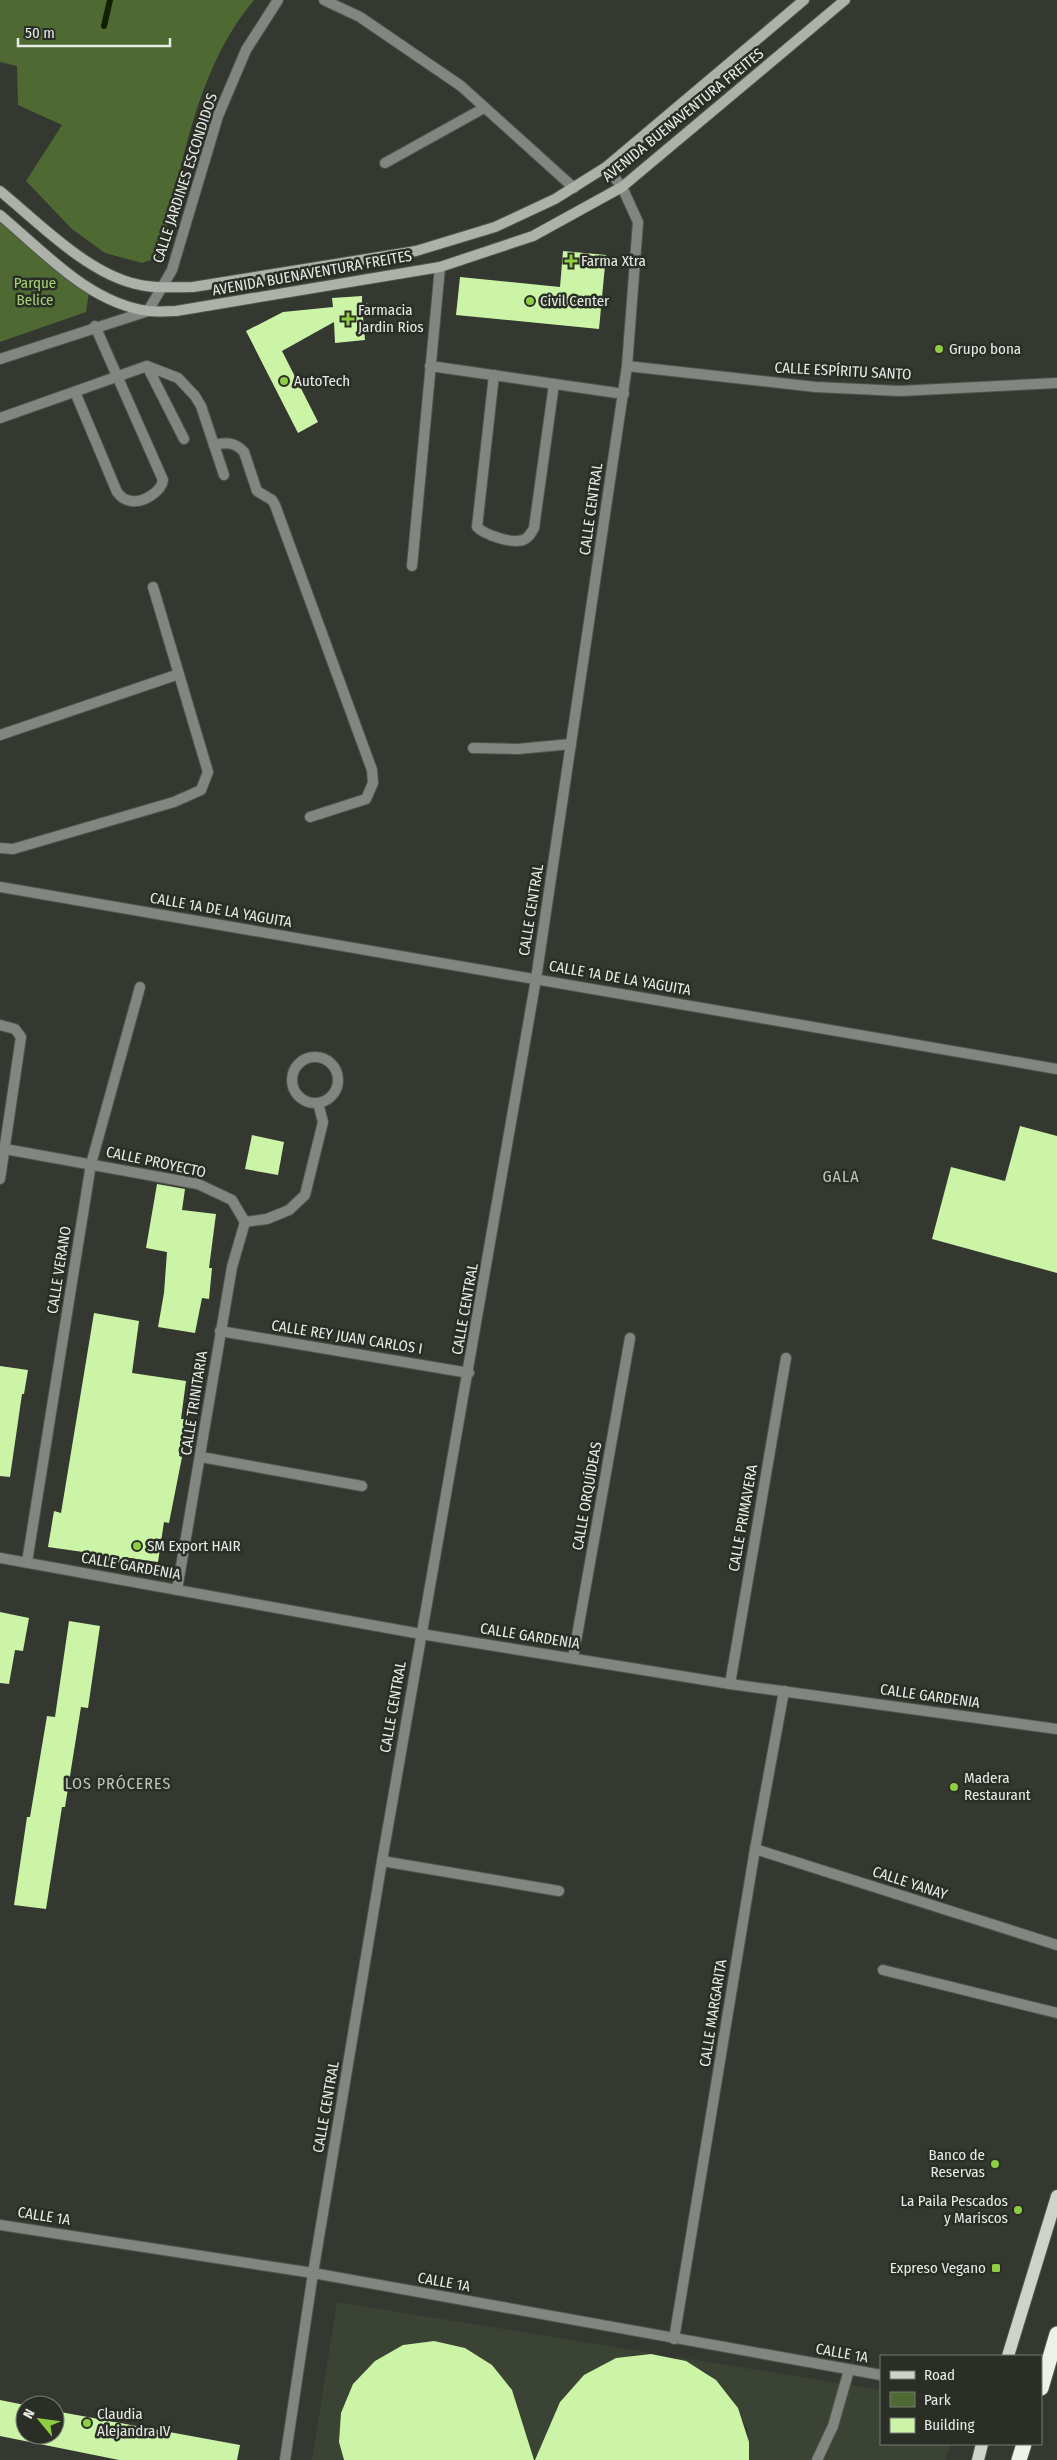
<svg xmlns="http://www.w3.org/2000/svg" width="1057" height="2460" font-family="'Fira Sans Condensed',sans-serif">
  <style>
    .built { fill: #3b4335 }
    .green { fill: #4e6932 }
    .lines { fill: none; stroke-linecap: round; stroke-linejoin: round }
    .stream { stroke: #102100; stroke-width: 6 }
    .building { fill: #ccf4a7 }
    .lane-casing { stroke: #51554d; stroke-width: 12 }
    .street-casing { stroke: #51554d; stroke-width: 12 }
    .secondary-casing { stroke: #51554d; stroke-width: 12 }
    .primary-casing { stroke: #51554d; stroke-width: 14 }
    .highway-casing { stroke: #51554d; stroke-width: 17 }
    .lane { stroke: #838581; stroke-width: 10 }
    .street { stroke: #838581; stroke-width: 10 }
    .secondary { stroke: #adb1aa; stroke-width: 10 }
    .primary { stroke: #ced3ca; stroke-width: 12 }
    .highway { stroke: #ecf2e7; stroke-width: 15 }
    .poi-dot { fill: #8fcd42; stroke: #2a2e26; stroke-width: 2 }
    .labels { text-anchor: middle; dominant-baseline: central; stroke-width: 5; stroke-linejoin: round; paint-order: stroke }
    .street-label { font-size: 15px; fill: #e8ece6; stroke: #2a2e26 }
    .poi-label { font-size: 15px; fill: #e8ece6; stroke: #2a2e26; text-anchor: start }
    .park-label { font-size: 15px; fill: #a4d572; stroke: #2a2e26 }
    .neighbourhood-label { font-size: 16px; letter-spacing: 1px; fill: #bfc5ba; stroke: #2a2e26 }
  </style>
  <rect width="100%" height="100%" fill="#343830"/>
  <!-- built -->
  <path class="built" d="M337,2302l544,88v54h70l-5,16h-198v-29l-16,-33 -25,-26 -33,-15 -21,-4 -36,5 -32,17 -25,26 -14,34 -3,25h-26l-6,-70 -19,-25 -27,-17 -31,-7 -31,4 -28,16 -22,23 -14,58 5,18h-32z"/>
  <!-- green -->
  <g class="green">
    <path d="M0,0h254c-60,72 -72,169 -94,257l-18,6 -37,-10 -33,-24 -46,-48 36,-56 -44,-20 -1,-39 -17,-4z"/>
    <path d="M0,215l89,77 -3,20 -86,30z"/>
  </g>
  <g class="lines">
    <!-- stream -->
    <path class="stream" d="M104,26l6,-26"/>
  </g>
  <!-- building -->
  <g class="building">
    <path d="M563,251l43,4 -7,74 -143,-14 4,-38 100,10z"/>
    <path d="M362,296v8l6,-1 -6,3 3,34 -30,3 -1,-21 -52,29 36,71 -20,11 -52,-102 37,-19 50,-5 -1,-9z"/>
    <path d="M1020,1126l37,10v137l-125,-34 19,-72 54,14z"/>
    <path d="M252,1135l32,7 -6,33 -33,-6z"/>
    <path d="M157,1184l28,5 -3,21 34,4 -7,54h3l-3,31 -7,-1 -7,35 -37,-6 6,-34 3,-41 -21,-4z"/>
    <path d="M94,1313l45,8 -7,52 54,8 -5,38h4l-6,37 3,1 -13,66 -5,-1 -6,40 -35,-5 -1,6 -19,-3 1,-5 -56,-8 6,-36 7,2z"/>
    <path d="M0,1366l28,4 -4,24h-2l-12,83 -10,-1z"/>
    <path d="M0,1612l29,6 -6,33 -8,-1 -6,34 -9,-1z"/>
    <path d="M69,1621l31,5 -12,82 -7,-1 -16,100h-3l-16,102 -32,-4 13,-88h3l17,-101 8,1z"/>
    <path d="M434,2341l31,7 27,17 20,25 22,70h-190l-5,-18 2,-29 12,-29 22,-23 28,-16z"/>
    <path d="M651,2354l35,7 30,19 22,28 11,34v18h-214l25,-58 24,-27 32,-17z"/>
    <path d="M0,2400l25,5v30h30v-24l185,34 -3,15h-118l-119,-24z"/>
  </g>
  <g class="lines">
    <defs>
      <g id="lane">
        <path d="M147,366l37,73"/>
        <path d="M430,366l194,28"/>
        <path d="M494,375l-17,152c8,8 35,17 46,13 6,-2 8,-7 11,-12l20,-144"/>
        <path d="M75,392l42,100c4,5 7,8 14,9 12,2 30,-9 32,-21l-68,-154"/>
        <path d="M0,418l147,-52 31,12 17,18 6,10 23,69"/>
        <path d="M214,445c12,-3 21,-3 30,7l13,39 15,9 3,5 97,265 1,13 -7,16 -56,18"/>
        <path d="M0,735l179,-61"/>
        <path d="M473,748l45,1 53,-5"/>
        <path d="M0,848l13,1 161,-47 27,-12 7,-18 -55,-185"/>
        <path d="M883,1970l174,43"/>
        <path d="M817,2460l16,-34 16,-56"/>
      </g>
      <g id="street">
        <path d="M324,0l36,17 101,69 113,102"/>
        <path d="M385,163l99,-55"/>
        <path d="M0,359l148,-48 24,-41 46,-154 28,-66 32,-50"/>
        <path d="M627,366l189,21 84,4 157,-8"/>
        <path d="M412,566l28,-299"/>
        <path d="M0,887l1057,182"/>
        <path d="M0,1025l15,4 6,8 -21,142"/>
        <circle cx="315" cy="1080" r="23"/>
        <path d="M5,1149l193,35 34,16 13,22 22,-3 22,-9 16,-15 18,-73 -5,-19"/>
        <path d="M220,1331l249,42"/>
        <path d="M201,1457l161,29"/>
        <path d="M0,1558l421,76 309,50 327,45"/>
        <path d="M27,1562l64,-398 49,-177"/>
        <path d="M177,1590l55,-323 13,-45"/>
        <path d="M573,1658l57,-320"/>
        <path d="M730,1684l56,-326"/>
        <path d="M755,1849l302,96"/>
        <path d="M382,1861l177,30"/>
        <path d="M0,2225l313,48 568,102"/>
        <path d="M674,2339l81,-490 29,-158"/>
        <path d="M285,2460l28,-187 69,-412 154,-882 91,-613 11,-144 -16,-35 -16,-20"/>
      </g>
      <g id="secondary">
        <path d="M0,191c38,31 87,82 136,93 18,5 38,3 57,3l223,-36 79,-24 60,-28 51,-32 198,-167"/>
        <path d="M0,215c43,36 90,89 149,96 9,1 18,0 27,0l264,-44 93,-31 89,-49 223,-187"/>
      </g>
      <g id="primary">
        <path d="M1008,2356l49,-160"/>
        <path d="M978,2460l4,-16"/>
      </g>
      <g id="highway">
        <path d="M1041,2388l16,-54"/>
        <path d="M1019,2460l5,-16"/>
      </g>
    </defs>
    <!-- lane casing -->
    <use href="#lane" class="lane-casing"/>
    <!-- street casing -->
    <use href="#street" class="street-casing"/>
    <!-- secondary casing -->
    <use href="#secondary" class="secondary-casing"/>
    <!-- primary casing -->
    <use href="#primary" class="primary-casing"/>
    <!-- highway casing -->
    <use href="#highway" class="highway-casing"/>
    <!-- lane -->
    <use href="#lane" class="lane"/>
    <!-- street -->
    <use href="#street" class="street"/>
    <!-- secondary -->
    <use href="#secondary" class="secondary"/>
    <!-- primary -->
    <use href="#primary" class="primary"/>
    <!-- highway -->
    <use href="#highway" class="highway"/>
  </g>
  <!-- markers -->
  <g class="poi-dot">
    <path d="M568.5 253.5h5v5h5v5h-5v5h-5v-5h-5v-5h5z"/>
    <circle cx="530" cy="301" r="5"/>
    <path d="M345.5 311.5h5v5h5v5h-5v5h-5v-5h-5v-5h5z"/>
    <circle cx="939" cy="349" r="5"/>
    <circle cx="284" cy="381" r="5"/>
    <circle cx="137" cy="1546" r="5"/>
    <circle cx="954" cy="1787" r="5"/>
    <circle cx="995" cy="2164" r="5"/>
    <circle cx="1018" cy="2210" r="5"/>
    <rect x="991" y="2263" width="10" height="10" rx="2.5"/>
    <circle cx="87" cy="2423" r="5"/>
  </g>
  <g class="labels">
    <!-- street labels -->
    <g class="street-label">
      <text transform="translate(683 115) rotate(-39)">AVENIDA BUENAVENTURA FREITES</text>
      <text transform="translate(185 178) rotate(-72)">CALLE JARDINES ESCONDIDOS</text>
      <text transform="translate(312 273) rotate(-10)">AVENIDA BUENAVENTURA FREITES</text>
      <text transform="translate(843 371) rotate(3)">CALLE ESPÍRITU SANTO</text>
      <text transform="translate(591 509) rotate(-82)">CALLE CENTRAL</text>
      <text transform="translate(221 910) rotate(10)">CALLE 1A DE LA YAGUITA</text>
      <text transform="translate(531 910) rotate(-81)">CALLE CENTRAL</text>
      <text transform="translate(620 978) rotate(10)">CALLE 1A DE LA YAGUITA</text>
      <text transform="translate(156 1162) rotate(12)">CALLE PROYECTO</text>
      <text transform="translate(59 1270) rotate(-81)">CALLE VERANO</text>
      <text transform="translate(465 1309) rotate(-80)">CALLE CENTRAL</text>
      <text transform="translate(347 1337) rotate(9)">CALLE REY JUAN CARLOS I</text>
      <text transform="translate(194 1403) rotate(-81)">CALLE TRINITARIA</text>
      <text transform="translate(587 1496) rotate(-80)">CALLE ORQUÍDEAS</text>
      <text transform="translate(743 1518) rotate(-80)">CALLE PRIMAVERA</text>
      <text transform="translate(131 1566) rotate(10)">CALLE GARDENIA</text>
      <text transform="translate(530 1636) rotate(9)">CALLE GARDENIA</text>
      <text transform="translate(930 1696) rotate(8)">CALLE GARDENIA</text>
      <text transform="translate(393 1707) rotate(-80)">CALLE CENTRAL</text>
      <text transform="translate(910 1883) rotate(18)">CALLE YANAY</text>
      <text transform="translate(713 2013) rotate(-81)">CALLE MARGARITA</text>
      <text transform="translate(326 2107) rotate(-80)">CALLE CENTRAL</text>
      <text transform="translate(44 2216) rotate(9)">CALLE 1A</text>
      <text transform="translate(444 2282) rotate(10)">CALLE 1A</text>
      <text transform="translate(842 2353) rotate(10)">CALLE 1A</text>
    </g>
    <!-- poi labels -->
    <g class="poi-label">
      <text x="581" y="261">Farma Xtra</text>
      <text x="540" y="301">Civil Center</text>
      <text x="358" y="310">Farmacia<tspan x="358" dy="17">Jardin Rios</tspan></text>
      <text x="949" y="349">Grupo bona</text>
      <text x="294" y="381">AutoTech</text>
      <text x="147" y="1546">SM Export HAIR</text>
      <text x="964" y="1778">Madera<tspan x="964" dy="17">Restaurant</tspan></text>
      <text x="985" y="2155" text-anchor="end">Banco de<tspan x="985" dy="17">Reservas</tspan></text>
      <text x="1008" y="2201" text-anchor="end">La Paila Pescados<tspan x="1008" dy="17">y Mariscos</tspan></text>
      <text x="986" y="2268" text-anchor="end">Expreso Vegano</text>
      <text x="97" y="2414">Claudia<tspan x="97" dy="17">Alejandra IV</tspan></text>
    </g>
    <!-- park labels -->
    <g class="park-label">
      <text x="35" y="283">Parque<tspan x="35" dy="17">Belice</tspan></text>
    </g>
    <!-- neighbourhood labels -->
    <g class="neighbourhood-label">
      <text x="841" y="1176">GALA</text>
      <text x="118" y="1783">LOS PRÓCERES</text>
    </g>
  </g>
  <!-- legend -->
  <rect x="880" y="2355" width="162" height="90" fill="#2a2e26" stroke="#767a73"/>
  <rect x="890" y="2371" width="25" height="8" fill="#ced3ca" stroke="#767a73"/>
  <text x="924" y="2380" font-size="15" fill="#e8ece6">Road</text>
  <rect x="890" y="2392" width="25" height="15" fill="#4e6932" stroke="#767a73"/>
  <text x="924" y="2405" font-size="15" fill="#e8ece6">Park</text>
  <rect x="890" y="2418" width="25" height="15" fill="#ccf4a7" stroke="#767a73"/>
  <text x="924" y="2430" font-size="15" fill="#e8ece6">Building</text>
  <!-- north arrow -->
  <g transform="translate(40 2420) rotate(299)"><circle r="24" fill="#2a2e26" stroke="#767a73"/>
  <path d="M0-4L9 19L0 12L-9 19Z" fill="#8fcd42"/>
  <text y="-8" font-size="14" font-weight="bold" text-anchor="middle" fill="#e8ece6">N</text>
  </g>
  <!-- scale -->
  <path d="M18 38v8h152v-8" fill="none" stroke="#e8ece6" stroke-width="2.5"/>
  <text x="25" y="38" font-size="15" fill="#e8ece6" stroke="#2a2e26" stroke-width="4" paint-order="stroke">50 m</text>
</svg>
